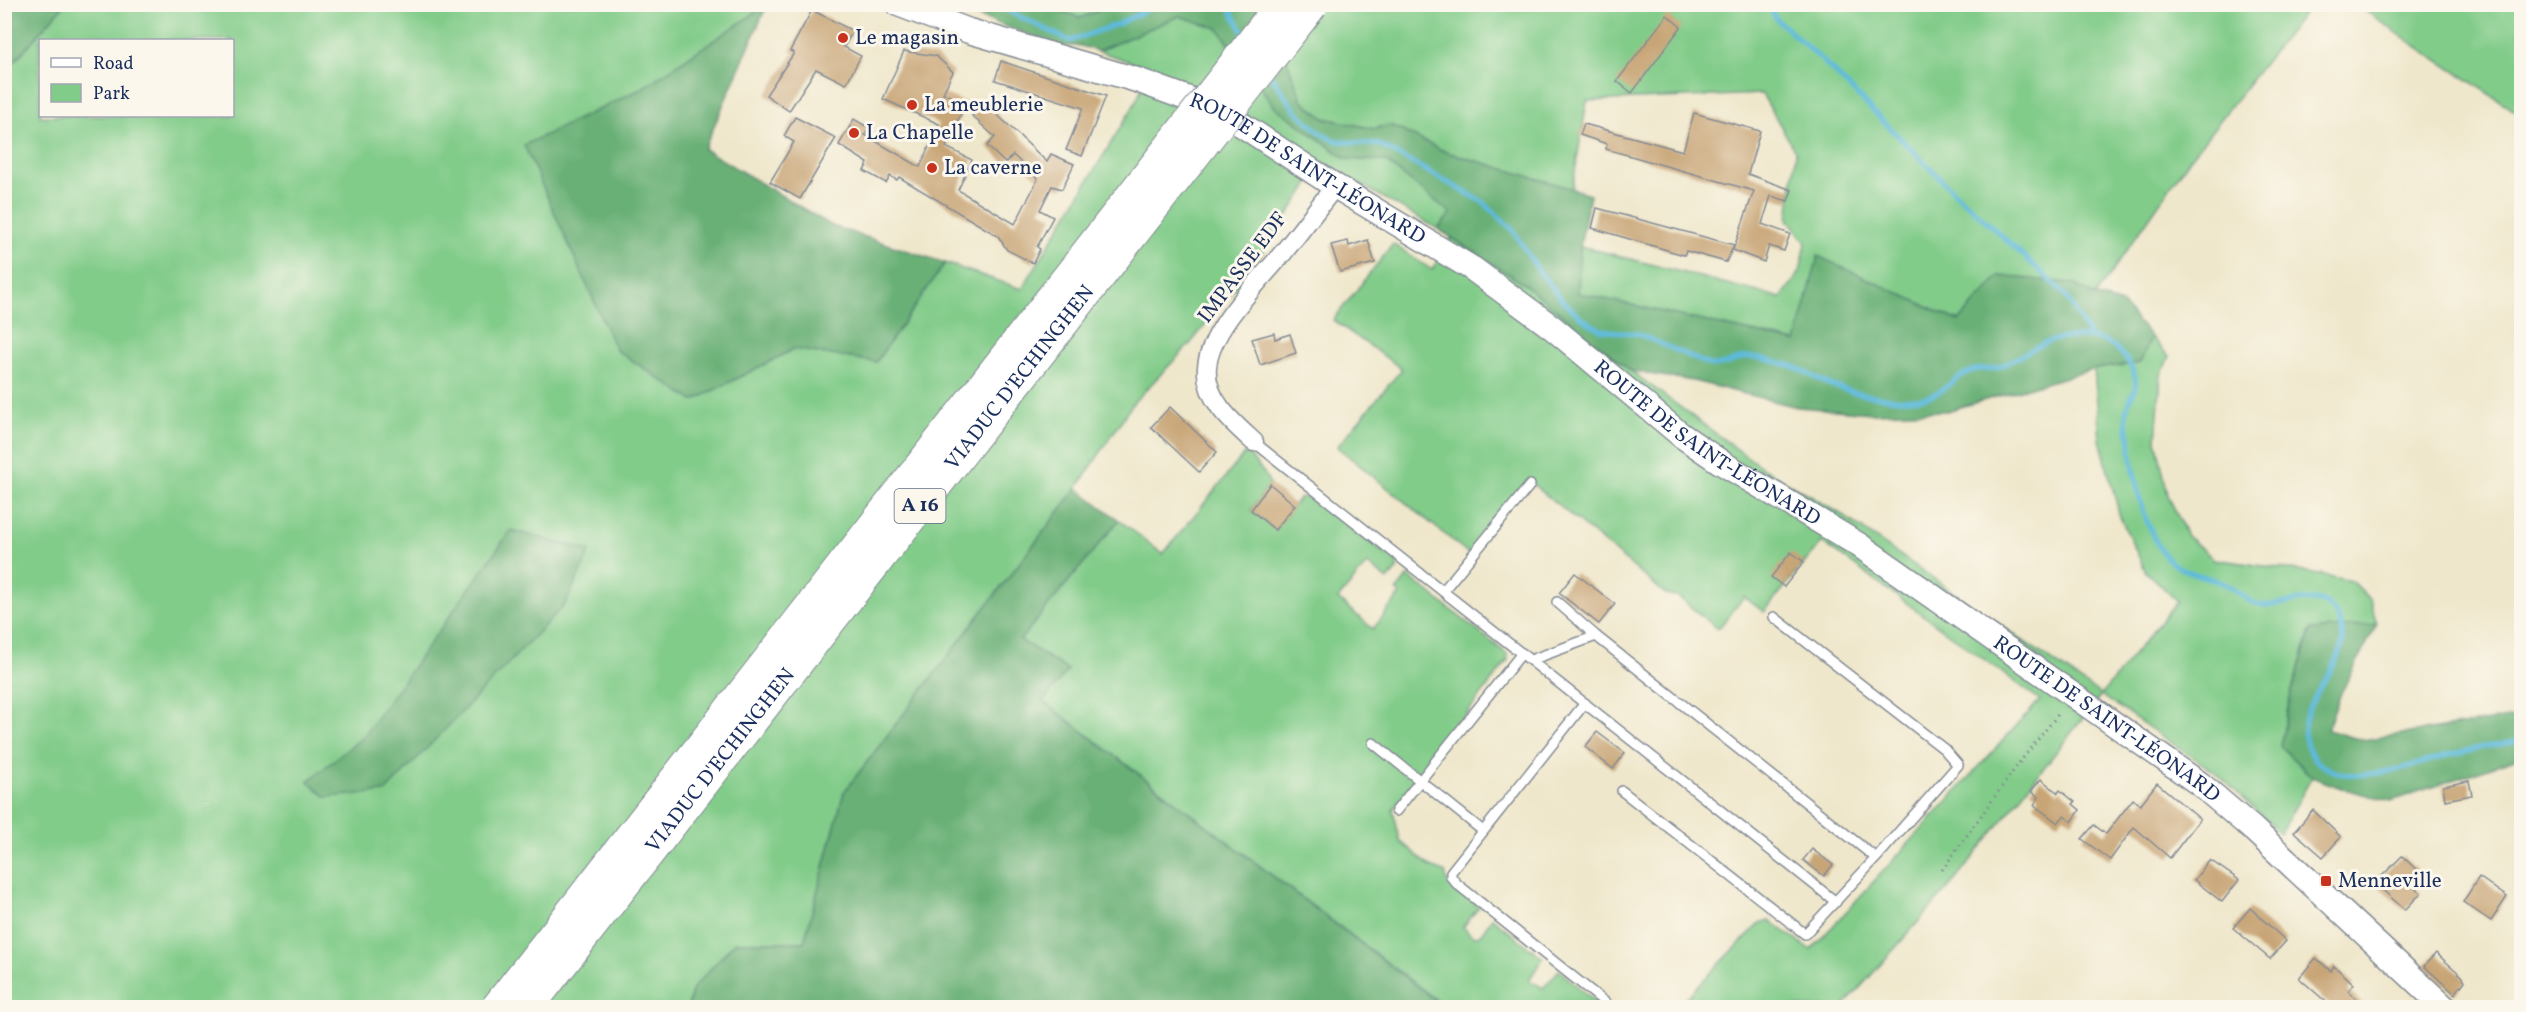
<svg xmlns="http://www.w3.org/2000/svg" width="2526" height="1012" font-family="Vollkorn,serif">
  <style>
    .green { fill: #82cc8a; stroke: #4e7e74; stroke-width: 1.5; fill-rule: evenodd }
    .forest { fill: #69b076; stroke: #42706a; stroke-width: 1.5 }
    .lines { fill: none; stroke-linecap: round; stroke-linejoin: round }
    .stream { stroke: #5dbadb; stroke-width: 5 }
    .building { fill: #c8a577 }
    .lane-casing { stroke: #858b94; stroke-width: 12 }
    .street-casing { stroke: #858b94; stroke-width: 21 }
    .secondary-casing { stroke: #858b94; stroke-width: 27 }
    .path { stroke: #858b94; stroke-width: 3; stroke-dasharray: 1.5 4.5; stroke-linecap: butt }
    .lane { stroke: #fff; stroke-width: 9 }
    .street { stroke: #fff; stroke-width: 18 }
    .secondary { stroke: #fff; stroke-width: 24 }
    .highway-bridge-casing { stroke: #858b94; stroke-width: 34; stroke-linecap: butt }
    .highway-bridge { stroke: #fff; stroke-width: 32 }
    .poi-dot { fill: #c8321e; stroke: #fbf7ec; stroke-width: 2 }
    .labels { text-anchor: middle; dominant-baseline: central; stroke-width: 6; stroke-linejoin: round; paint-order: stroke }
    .shield { fill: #fbf7ec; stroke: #5e6b89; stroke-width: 1.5 }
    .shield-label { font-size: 20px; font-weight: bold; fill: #1b2f5e }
    .poi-label { font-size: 21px; fill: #1b2f5e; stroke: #fbf7ec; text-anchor: start }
    .street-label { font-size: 21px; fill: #1b2f5e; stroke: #fbf7ec }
  </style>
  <rect width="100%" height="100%" fill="#fbf7ec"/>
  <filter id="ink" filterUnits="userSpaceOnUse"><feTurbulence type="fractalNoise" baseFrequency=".0167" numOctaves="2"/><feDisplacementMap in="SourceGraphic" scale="12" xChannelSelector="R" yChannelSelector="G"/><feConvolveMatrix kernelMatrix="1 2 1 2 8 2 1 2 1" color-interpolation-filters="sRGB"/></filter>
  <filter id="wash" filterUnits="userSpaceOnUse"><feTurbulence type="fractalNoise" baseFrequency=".008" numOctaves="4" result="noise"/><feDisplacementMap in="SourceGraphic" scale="24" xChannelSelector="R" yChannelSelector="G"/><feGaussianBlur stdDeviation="1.35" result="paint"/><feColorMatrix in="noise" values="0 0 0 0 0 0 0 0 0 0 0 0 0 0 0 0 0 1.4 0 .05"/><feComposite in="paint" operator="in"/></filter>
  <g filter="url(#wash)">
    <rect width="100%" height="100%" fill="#efe7cb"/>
    <!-- green -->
    <g class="green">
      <path d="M64,5h703l-128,85 -115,55 169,256 101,-52 82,13 69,-99 77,26 114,-187 13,-34 -51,-17 81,-35 39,12 56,78 72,53 39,2 66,52 -13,16 -115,-66 -65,96 -67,84 -58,60 -56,85 -233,304 -40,150h-69l-42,46 -5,19 -683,1v-936zM40,40h192v76h-192zM363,737l-37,60 -17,-16z"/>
      <path d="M1047,5h67l-34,13z"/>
      <path d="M1255,5h1055l-121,155 -94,136 -24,-13 -71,-7 -41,45 -140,-64 -23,85 -218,-49 2,-47 201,52 19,-26 6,-29 -18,-24 8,-67 -34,-58 -175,7 -15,88 -126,-37 -56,-27 -16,4 -50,-11 -22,-18 -15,-39z"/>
      <path d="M2357,5h164v110l-105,-69z"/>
      <path d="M1451,238l73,46 107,87 129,95 79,47 262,182 76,-94 -31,-29 -26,-55 -20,-78 -6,-70 46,-6 11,-26 18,20 -8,17 -5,66 12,55 19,41 27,23 106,15 31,7 19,19 7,24 -67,7 -19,63 -11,52 32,31 -32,56 -64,-60 -115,-78 -144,183 -114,129h-166l84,-85 9,-1 41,29 229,-250 -218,-158 -58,70 -20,-15 -26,32 -41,-33 -10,-1 -139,-115 -59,74 -132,-107 65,-78 -69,-49 60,-76 39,26z"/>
      <path d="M1246,452l18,21 6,11 -19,26 24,20 25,-33 10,1 87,64v7l-9,11 -21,-16 -29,35 35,30 27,-34 -3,-5 11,-14 99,78 1,6 -115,150 7,31 31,26 14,5 2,9 32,26 -16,20 10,10 7,-2 12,-17 51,40 -14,22 14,8 16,-18 42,37h-159l1,-2 -400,-304 -23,-61 99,-120 44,34z"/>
    </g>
    <!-- forest -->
    <g class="forest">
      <path d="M5,4l59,1 -59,67 -1,-67z"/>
      <path d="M767,5l-63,144 128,77 113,37 -69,99 -82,-13 -101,52 -77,-51 -92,-205 115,-55z"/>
      <path d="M947,5h100l33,13 34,-13h141l32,56 15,39 22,18 50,11 16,-4 56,27 144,42 -10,52 -2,47 218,49 22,-86 141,65 40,-45 72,7 24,13 27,8 29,33 -11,26 -46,6 -147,42 -75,2 -75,-6 -104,-26 -62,-10 -107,-87 -86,-55 13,-16 -66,-52 -38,-2 -73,-53 -56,-78 -39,-12 -81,35 -17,-5h-21z"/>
      <path d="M1077,488l42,32 -99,120 48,30 -25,31 400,305 -755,1 5,-19 42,-46h69l40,-150z"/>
      <path d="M511,530l79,21 -24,52 -181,189 -59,5 -18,-16 55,-44z"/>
      <path d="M2377,624l-36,69 -14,37 35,10 159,-24v41l-130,44 -47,-12 -32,-12 -32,-31 11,-52 20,-64z"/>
    </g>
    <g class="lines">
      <!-- stream -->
      <g class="stream">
        <path d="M994,4l76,37 48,-17 41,-20"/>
        <path d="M1227,4l18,31"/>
        <path d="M1767,4l10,16 45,40 129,129 113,104 27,45"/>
        <path d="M1271,76l25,35 26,23 15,7 43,4 103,57 29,27 26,41 25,31 20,18 18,11 37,4 74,32c13,0 23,-7 36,-9 10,-1 25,4 36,7 14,2 25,11 38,17 23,12 83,24 108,15 15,-5 26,-20 41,-25 8,-3 17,-1 24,-3 18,-5 33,-18 49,-25 19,-7 48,-9 66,1 11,7 22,20 25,33 3,15 -7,21 -9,35 -1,7 2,17 3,24 4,36 11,79 30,111 4,6 10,15 16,18 17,11 40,12 57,23 10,7 18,16 31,17 21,3 54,-16 70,5 38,51 -50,87 -24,140 23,48 109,13 147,3 22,-5 43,-9 66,-12"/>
      </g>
    </g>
    <g id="blocks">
      <!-- building -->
      <g class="building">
        <path d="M812,10l41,21 -9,16 17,9 -15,28 -30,-15 -27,42 -23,-16 28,-42 -4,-2z"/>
        <path d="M1667,15l14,12 -49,66 -15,-12z"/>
        <path d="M904,51l32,5 17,16 -10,21 23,10 -20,44 26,13 -14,30 57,34 23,-45 -25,-24 -8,8 -18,-17 8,-9 -23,-21 12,-14 63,60 4,-8 23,10 -12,25 -10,-3 -12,24 13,7 -16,30 3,2 -7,14 -26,-13 -9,-14 -99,-59 -2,3 -7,-4 -4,7 -22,-12 4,-8 -29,-18 15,-26 15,9 -4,7 55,32 19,-43 -56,-25z"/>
        <path d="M1001,61l105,35 -24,60 -16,-6 17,-42 -88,-28z"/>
        <path d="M1694,113l66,18 -12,43 44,16 -4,11 -17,-5 -9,28 28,10 -6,17 -15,-5 -5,16 -31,-12 21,-59 -148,-42 1,-5 -27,-9 4,-11 99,27z"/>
        <path d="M795,117l41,21 -36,61 -30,-17 24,-40 -10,-6z"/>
        <path d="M1597,208l137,37 -8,17 -40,-11 -2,4 -92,-27z"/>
        <path d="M1368,240l7,23 -35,9 -9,-27 17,-4 1,5z"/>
        <path d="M1274,333l1,6 15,-5 6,19 -36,12 -8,-26z"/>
        <path d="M1170,407l47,45 -18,20 -48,-45z"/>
        <path d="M1270,484l25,21 -20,25 -24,-20z"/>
        <path d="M1791,552l13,10 -20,25 -13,-10z"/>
        <path d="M1575,573l40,31 -16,20 -40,-31z"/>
        <path d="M1597,732l28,21 -12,16 -28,-22z"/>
        <path d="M2041,779l17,14 2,-3 15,12 -2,2 7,6 -8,12 -8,-6 -6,7 -24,-18 5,-8 -8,-6z"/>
        <path d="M2469,781l3,14 -27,5 -2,-14z"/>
        <path d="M2157,783l43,36 -30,39 -36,-31 -24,33 -28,-21 12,-14 12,9 27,-35 7,6z"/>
        <path d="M2313,810l28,27 -18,20 -29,-25z"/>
        <path d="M1812,849l21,16 -9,11 -21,-16z"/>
        <path d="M2402,856l16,15 -10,10 13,12 -16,17 -30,-27z"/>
        <path d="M2210,860l29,20 -17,22 -28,-22z"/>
        <path d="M2479,877l28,20 -16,24 -28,-19z"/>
        <path d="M2250,908l36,33 -16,18 -37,-31z"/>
        <path d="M2436,953l26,23 3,5 -10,13 -31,-28z"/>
        <path d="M2316,958l15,13 3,-5 20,18 -6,7 19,17h-34l-34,-30z"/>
      </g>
    </g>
  </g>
  <g filter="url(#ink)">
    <use href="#blocks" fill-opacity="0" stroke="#858b94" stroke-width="1.5"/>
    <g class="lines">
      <defs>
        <g id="lane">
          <path d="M1254,442l582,460"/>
          <path d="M1443,591l87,-106"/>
          <path d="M1557,602l39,34 280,222"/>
          <path d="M1531,660l65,-24"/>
          <path d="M1585,703l-134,169v5l6,7 155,124"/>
          <path d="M1373,743l110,88"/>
          <path d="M1622,791l183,143 71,-76 82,-93 -14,-16 -170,-132"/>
          <path d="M1396,811l126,-158"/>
        </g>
        <path id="street" d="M1254,442c-21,-19 -50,-43 -47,-75 3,-38 51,-84 75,-113 18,-22 35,-45 53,-68"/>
        <g id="secondary">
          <path id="s1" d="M898,4l71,27 168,49 71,26 25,13 102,67 138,83 80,59 128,107 41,28 137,82 341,239 54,46 191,178"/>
        </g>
      </defs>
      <!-- lane casing -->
      <use href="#lane" class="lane-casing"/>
      <!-- street casing -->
      <use href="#street" class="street-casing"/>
      <!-- secondary casing -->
      <use href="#secondary" class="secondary-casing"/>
      <!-- path -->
      <path class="path" d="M1942,870l77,-107 41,-51"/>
      <!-- lane -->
      <use href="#lane" class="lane"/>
      <!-- street -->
      <use href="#street" class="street"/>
      <!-- secondary -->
      <use href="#secondary" class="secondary"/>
      <defs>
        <g id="highway-bridge">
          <path d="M497,1008l785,-1004"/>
          <path id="s2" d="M527,1008l785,-1004"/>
        </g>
      </defs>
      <!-- highway-bridge casing -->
      <use href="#highway-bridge" class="highway-bridge-casing"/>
      <!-- highway-bridge -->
      <use href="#highway-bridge" class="highway-bridge"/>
    </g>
  </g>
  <!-- markers -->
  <g class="poi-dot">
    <circle cx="843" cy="38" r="6"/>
    <circle cx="912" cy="105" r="6"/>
    <circle cx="854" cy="133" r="6"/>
    <circle cx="932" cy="168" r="6"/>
    <rect x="2320" y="875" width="12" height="12" rx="3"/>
  </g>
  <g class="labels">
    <!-- shield labels -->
    <rect class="shield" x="894.5" y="489" width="51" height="34" rx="4.5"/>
    <g class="shield-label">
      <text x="920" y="506">A 16</text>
    </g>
    <!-- poi labels -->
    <g class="poi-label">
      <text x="855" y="38">Le magasin</text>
      <text x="924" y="105">La meublerie</text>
      <text x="866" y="133">La Chapelle</text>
      <text x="944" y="168">La caverne</text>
      <text x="2338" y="881">Menneville</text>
    </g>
    <!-- street labels -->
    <g class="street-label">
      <text stroke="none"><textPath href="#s1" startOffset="444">ROUTE DE SAINT-LÉONARD</textPath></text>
      <text transform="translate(1243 268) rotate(-53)">IMPASSE EDF</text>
      <text stroke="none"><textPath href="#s2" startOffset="800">VIADUC D'ECHINGHEN</textPath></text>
      <text stroke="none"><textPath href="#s1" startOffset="930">ROUTE DE SAINT-LÉONARD</textPath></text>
      <text stroke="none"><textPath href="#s1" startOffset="1416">ROUTE DE SAINT-LÉONARD</textPath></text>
      <text stroke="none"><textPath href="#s2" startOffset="314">VIADUC D'ECHINGHEN</textPath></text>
    </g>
  </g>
  <!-- margin -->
  <rect width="2526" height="1012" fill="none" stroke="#fbf7ec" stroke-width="24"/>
  <!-- legend -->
  <rect x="39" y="39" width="195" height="78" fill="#fbf7ec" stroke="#a1a7b3" stroke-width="1.5"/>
  <rect x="51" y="58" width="30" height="9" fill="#ffffff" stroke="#a1a7b3" stroke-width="1.5"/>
  <text x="93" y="69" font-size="18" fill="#1b2f5e">Road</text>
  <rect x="51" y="84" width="30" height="18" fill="#82cc8a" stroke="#a1a7b3" stroke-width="1.5"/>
  <text x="93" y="99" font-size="18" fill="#1b2f5e">Park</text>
</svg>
